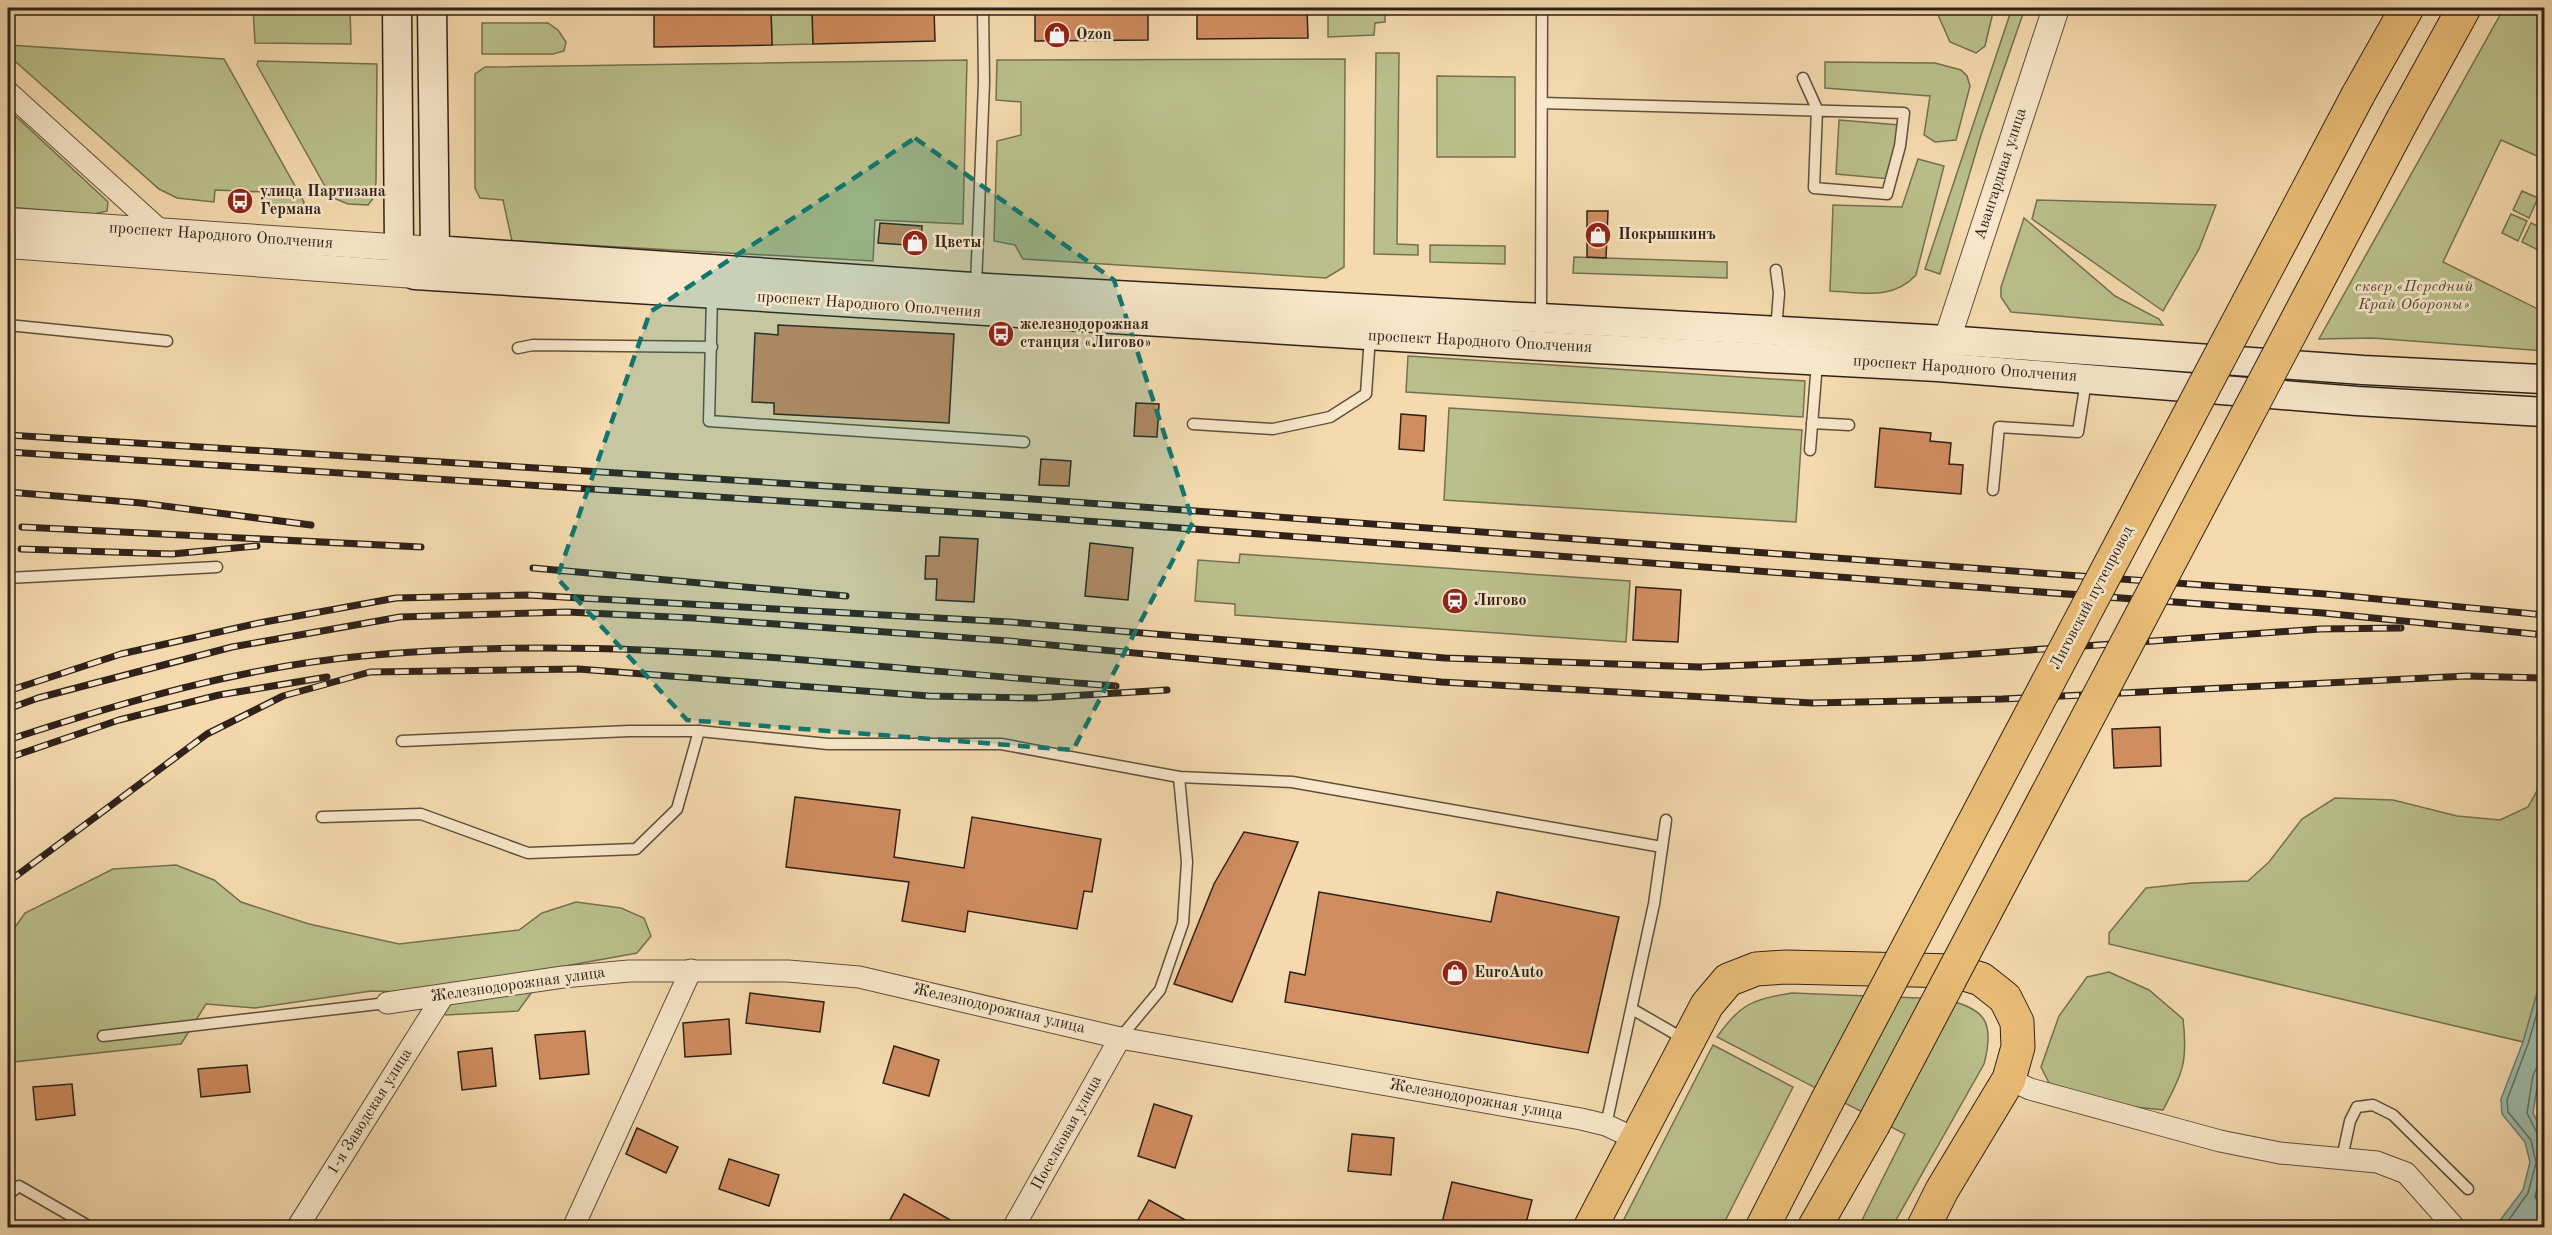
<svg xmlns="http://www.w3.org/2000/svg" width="2552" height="1235" font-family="'Old Standard TT',serif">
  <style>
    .green { fill: #bac08b; stroke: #747052; stroke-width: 1.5 }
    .water { fill: #9cbbac; stroke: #707d71; stroke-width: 1.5 }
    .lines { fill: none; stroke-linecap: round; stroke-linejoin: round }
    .shore { stroke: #666e62; stroke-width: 1.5 }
    .building { fill: #d08d60; stroke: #2f2119; stroke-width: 1.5 }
    .service-casing { stroke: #604f3e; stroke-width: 13 }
    .minor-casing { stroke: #604f3e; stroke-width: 23 }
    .tertiary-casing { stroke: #604f3e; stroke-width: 28 }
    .secondary-casing { stroke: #2f2119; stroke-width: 31 }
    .primary-casing { stroke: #2f2119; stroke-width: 35 }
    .service { stroke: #f8e7ca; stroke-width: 10 }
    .minor { stroke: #f8e7ca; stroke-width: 21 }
    .tertiary { stroke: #f8e7ca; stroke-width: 26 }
    .secondary { stroke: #f8e7ca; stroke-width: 28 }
    .primary { stroke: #eabd77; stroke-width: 33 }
    .rail-casing { stroke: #2f2119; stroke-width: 7 }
    .rail { stroke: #f8e7ca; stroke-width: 4.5; stroke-dasharray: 14; stroke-linecap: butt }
    .primary-bridge-casing { stroke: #2f2119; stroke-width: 35; stroke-linecap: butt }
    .primary-bridge { stroke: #eabd77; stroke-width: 33 }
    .marked { fill: #0f766e; fill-opacity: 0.2; stroke: #0f766e; stroke-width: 4.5; stroke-dasharray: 12 8; stroke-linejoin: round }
    .labels { text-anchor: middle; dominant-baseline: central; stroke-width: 5; stroke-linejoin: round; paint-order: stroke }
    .poi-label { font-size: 16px; font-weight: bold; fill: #2f2119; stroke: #f8e7ca; text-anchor: start }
    .street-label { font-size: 16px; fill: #2f2119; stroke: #f8e7ca }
    .park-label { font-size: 16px; font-style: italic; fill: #524936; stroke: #f8e7ca }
  </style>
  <rect width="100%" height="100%" fill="#f4daae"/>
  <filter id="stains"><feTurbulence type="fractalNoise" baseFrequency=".00333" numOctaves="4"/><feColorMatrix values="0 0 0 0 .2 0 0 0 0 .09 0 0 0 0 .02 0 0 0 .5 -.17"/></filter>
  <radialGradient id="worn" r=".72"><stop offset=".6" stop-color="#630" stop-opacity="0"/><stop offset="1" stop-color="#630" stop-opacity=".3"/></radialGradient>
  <!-- green -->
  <g class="green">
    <path d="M253,8h97l1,36 -96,-1z"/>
    <path d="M771,8h41l1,36 -41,1z"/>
    <path d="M1328,8h57v14l-10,1 -1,12 -46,2z"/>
    <path d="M1935,8h59l-9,38 -9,7 -26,-11z"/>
    <path d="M2012,8h13l-44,127 -41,139 -15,-5z"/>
    <path d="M2504,8h40v151l-43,-19 -58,122 101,50v39l-172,-13 -53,1z"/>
    <path d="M482,23h66l10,7 8,12 -2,9 -11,3h-71z"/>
    <path d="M8,45l216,14 80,143 -1,4 -40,-2 1,-12 -49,-2 -1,12 -37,-4 -18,-9 -151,-134z"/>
    <path d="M1376,53h23l-2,191 21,1v10l-44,-1z"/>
    <path d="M1345,59l-1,208 -18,11 -303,-19 -8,-14 -21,-4 3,-100 24,-6v-33l-25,-2 1,-40z"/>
    <path d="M967,60l-4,164 -88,-4 -2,41 -361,-20 -9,-41 -23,-2 -5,-10v-114l10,-7z"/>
    <path d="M258,61l119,3 -1,118 -2,15 -6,8 -20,-1 -17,-7 -74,-132z"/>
    <path d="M1825,62l110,1 26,7 6,6 3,10 -14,54 -21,2 -11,-7 6,-39 -105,-8z"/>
    <path d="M1437,76l78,1v80h-78z"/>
    <path d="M8,109l97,90 3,3 -1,9 -13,3 -86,-7z"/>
    <path d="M1839,120l60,5 -8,54 -55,-5z"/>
    <path d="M1918,159l26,7 -28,109c-24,26 -54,17 -86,16l3,-86 69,2z"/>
    <path d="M2522,191l16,7 -9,20 -16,-8z"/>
    <path d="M2037,200l179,5 -17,44 -36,62 -131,-92z"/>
    <path d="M2511,214l16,7 -9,20 -16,-8z"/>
    <path d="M2024,218l91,78 44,23 4,6 -152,-13 -10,-15v-10z"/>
    <path d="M2531,223l13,6 -6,21 -16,-8z"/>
    <path d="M1430,245l75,1v18l-75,-2z"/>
    <path d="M1574,257l153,5v16l-154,-5z"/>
    <path d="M1408,356l397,25 -2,36 -397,-25z"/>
    <path d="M1449,408l353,22 -6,92 -352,-22z"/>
    <path d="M1240,554l390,27 -4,61 -391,-27v-11l-40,-3 3,-41 41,3z"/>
    <path d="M2544,778v191l-21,73 -414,-98v-11l37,-45 46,-5 56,-2 21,-19 33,-43 33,-21 58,2 64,16 43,4 28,-13z"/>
    <path d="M176,865l38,15 27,22 68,22 90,20 120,-14 23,-17 34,-11 45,6 23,10 7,18 -14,17 -88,16 -31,42 -72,4 -39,-23 -36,-1 -116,17 -49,-4 -25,40 -167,18 -6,78v-203l17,-24 88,-44z"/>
    <path d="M2109,972l40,18 34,29c5,42 0,54 -20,91l-46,-5 -68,-22 -8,-16 18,-51 28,-39z"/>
    <path d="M1792,993l152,6c42,10 51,23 40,65l-92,163 -34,1 47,-94 -188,-97c23,-33 36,-38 75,-44z"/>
    <path d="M1713,1045l80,42 -71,140h-102z"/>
  </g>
  <!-- water -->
  <path class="water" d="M2544,969v96l-5,10 -6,38 11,22v72l-11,20h-38l28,-37 7,-28 -5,-20 -23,-28 -1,-15 22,-57z"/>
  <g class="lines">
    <!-- shore -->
    <g class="shore">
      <path d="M2544,1063l-6,2 -5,10 -6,38 10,20 7,3"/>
      <path d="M2544,1144l-4,3 3,16 -8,34 2,3 7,-1"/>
      <path d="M2503,1228l25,-35 8,-30 -5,-23 -23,-28 -1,-12 21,-56 16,-55"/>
    </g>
  </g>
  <!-- building -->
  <g class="building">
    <path d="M654,8h117l1,37 -118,2z"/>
    <path d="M812,8h122l1,33 -122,3z"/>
    <path d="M1035,8h113v32l-113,1z"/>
    <path d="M1197,8h110l1,30 -111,1z"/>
    <path d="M1587,211h21l-2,47 -19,-1z"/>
    <path d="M880,223l42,3 -1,20 -43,-3z"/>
    <path d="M778,325l176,9 -5,89 -175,-9v-11l-22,-1 3,-69 23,2z"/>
    <path d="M1136,403l23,1 -2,33 -23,-1z"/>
    <path d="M1401,414l25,2 -2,35 -25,-2z"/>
    <path d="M1880,428l51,5 -1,8 21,2 -2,21 14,1 -2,29 -86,-7z"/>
    <path d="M1041,459l30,2 -2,25 -30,-1z"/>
    <path d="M940,537l38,2 -4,63 -38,-2 1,-21h-12l1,-23h13z"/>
    <path d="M1090,543l43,5 -5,52 -43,-4z"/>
    <path d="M1636,587l45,3 -3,52 -45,-2z"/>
    <path d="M2160,727l1,39 -47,2 -2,-39z"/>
    <path d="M795,797l105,13 -6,47 70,11 8,-51 129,22 -9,53 -8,-1 -7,38 -109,-18 -3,21 -63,-11 7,-39 -123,-15z"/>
    <path d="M1244,832l54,10 -66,160 -58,-18 40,-100z"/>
    <path d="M1319,892l172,30 6,-30 122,25 -31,136 -303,-51 5,-30 15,3z"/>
    <path d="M750,993l74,9 -4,30 -74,-9z"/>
    <path d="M729,1019l2,35 -46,3 -2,-34z"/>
    <path d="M585,1031l4,43 -49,5 -5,-44z"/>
    <path d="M894,1046l45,14 -10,36 -46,-13z"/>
    <path d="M492,1048l4,38 -34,4 -4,-38z"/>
    <path d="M247,1065l3,27 -49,5 -3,-28z"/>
    <path d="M72,1084l3,31 -39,5 -3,-33z"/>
    <path d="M1154,1104l38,12 -17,52 -37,-12z"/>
    <path d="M637,1128l41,19 -12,26 -40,-19z"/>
    <path d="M1352,1134l42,4 -3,37 -43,-4z"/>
    <path d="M729,1159l50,16 -10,31 -50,-17z"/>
    <path d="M1452,1182l80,18 -7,27h-84z"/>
    <path d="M904,1194l59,33h-77z"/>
    <path d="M1149,1200l49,27h-64z"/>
  </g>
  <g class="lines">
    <defs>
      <g id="service">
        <path d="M1542,103l362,10 -4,33 -13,48 -73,-6 3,-79 -14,-31"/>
        <path d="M976,286l8,-204 -1,-74"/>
        <path d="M712,296l-3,125 315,21"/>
        <path d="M1541,317l1,-309"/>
        <path d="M8,325l159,16"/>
        <path d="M1776,330l3,-37 -3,-23"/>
        <path d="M518,348l15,-3 179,2"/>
        <path d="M1812,423l37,2"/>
        <path d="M1193,424l80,5 57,-12 36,-23 4,-58"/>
        <path d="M1810,450l7,-87"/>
        <path d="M1993,490l6,-63 79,5 8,-51"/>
        <path d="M8,578l209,-11"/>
        <path d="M402,741l227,-10h70l129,13h173l178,33 113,5 370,65"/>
        <path d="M322,817l99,-3 107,39 108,-4 41,-40 22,-78"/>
        <path d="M1632,1009l52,30"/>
        <path d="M103,1036l284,-33"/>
        <path d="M1120,1038l40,-48 23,-67 4,-61 -8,-85"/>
        <path d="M1606,1125l48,-221 12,-84"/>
        <path d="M2342,1158l8,-37 7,-14 16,-2 20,10 75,74"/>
        <path d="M8,1195l11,-9 73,42"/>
      </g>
      <g id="minor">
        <path d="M8,92l154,140"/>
        <path d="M387,1003l176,-26 66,-6h159l71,6 261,61 461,81 25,6 30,14"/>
        <path d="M2009,1079l21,10 190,52 60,12 97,9 29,11 49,55"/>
        <path d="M297,1228l146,-232"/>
        <path d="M573,1228l118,-258"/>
        <path d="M1013,1228l107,-190"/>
      </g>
      <g id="tertiary">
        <path d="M8,221l412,28"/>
        <path d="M8,245l407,30 11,-13"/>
        <path d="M1941,358l115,-350"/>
      </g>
      <g id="secondary">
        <path d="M397,8l2,240 16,27 1127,71 396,21 419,34 187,11"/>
        <path d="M432,8l3,242 552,38 959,52 417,30 181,9"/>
      </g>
      <g id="primary">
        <path d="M2358,95l49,-87"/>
        <path d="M2403,119l61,-111"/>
        <path d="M1590,1228l117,-223 21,-25 28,-11 30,-2 168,4 27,8 24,19 12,24 1,25 -9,32 -67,111 -19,38"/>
        <path d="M1762,1228l65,-127"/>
        <path d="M1814,1228l59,-103"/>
      </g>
    </defs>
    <!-- service casing -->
    <use href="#service" class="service-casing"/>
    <!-- minor casing -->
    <use href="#minor" class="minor-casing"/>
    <!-- tertiary casing -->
    <use href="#tertiary" class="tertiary-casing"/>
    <!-- secondary casing -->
    <use href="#secondary" class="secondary-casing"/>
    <!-- primary casing -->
    <use href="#primary" class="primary-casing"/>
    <!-- service -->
    <use href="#service" class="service"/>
    <!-- minor -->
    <use href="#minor" class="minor"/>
    <!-- tertiary -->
    <use href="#tertiary" class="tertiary"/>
    <!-- secondary -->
    <use href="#secondary" class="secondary"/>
    <!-- primary -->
    <use href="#primary" class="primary"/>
    <defs>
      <g id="rail">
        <path d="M8,435l1011,63 1306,96 219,21"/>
        <path d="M8,452l1010,64 1305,97 221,22"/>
        <path d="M8,492l133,11 170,22"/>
        <path d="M22,527l399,20"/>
        <path d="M21,549l151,5 85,-8"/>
        <path d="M533,568l313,28"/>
        <path d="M8,691l113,-37 138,-31 137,-25 131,-3 483,27 435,36 255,9 219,-9 401,-29 81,-1"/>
        <path d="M8,709l30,-11 194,-51 168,-30 167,-5 126,6 316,23 432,41 371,21 190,-4 465,-23 77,2"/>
        <path d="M8,740c115,-38 234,-73 355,-84 251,-24 502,12 753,30"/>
        <path d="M8,758l111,-38 100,-25 108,-18"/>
        <path d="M8,882l199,-148 76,-38 87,-24 208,-3 351,27 106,2 132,-8"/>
      </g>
    </defs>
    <!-- rail casing -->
    <use href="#rail" class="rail-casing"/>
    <!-- rail -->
    <use href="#rail" class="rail"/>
    <defs>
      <g id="primary-bridge">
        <path d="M1827,1101l531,-1006"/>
        <path d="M1873,1125l530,-1006"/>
      </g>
    </defs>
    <!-- primary-bridge casing -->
    <use href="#primary-bridge" class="primary-bridge-casing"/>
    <!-- primary-bridge -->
    <use href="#primary-bridge" class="primary-bridge"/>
  </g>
  <!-- marked area -->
  <path class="marked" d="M915,138l199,142 79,242 -120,228 -386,-30 -130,-142 93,-266z"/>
  <!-- icons -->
  <defs>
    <symbol id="shop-disc" viewBox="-11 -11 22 22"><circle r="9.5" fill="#8f2418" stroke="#f8e7ca"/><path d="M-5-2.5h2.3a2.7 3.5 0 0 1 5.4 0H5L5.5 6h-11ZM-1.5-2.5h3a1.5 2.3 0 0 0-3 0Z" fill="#fff"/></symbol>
    <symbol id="bus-disc" viewBox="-11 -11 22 22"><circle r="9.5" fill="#8f2418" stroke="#f8e7ca"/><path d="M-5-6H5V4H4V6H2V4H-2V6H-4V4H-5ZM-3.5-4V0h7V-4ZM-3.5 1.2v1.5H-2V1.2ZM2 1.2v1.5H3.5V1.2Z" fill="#fff"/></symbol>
    <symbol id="station-disc" viewBox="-11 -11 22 22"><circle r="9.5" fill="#8f2418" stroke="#f8e7ca"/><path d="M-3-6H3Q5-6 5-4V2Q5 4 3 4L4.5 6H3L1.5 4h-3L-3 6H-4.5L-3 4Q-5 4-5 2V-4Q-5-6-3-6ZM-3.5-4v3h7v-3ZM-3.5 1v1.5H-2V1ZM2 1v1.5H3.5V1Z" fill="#fff"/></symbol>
  </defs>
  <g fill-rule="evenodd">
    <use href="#shop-disc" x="1042" y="20" width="30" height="30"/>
    <use href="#bus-disc" x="225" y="186" width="30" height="30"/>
    <use href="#shop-disc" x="1583" y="220" width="30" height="30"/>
    <use href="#shop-disc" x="900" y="228" width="30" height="30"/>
    <use href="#bus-disc" x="986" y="319" width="30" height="30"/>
    <use href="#station-disc" x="1440" y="586" width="30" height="30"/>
    <use href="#shop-disc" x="1440" y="958" width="30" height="30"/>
  </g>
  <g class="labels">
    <!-- poi labels -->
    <g class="poi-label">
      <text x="1076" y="35">Ozon</text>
      <text x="260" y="192">улица Партизана<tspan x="260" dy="18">Германа</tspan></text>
      <text x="1618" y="235">Покрышкинъ</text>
      <text x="934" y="243">Цветы</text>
      <text x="1020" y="325">железнодорожная<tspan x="1020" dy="18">станция «Лигово»</tspan></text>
      <text x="1474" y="601">Лигово</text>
      <text x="1474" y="973">EuroAuto</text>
    </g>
    <!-- street labels -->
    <g class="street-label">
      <text transform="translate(2001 174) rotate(-72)">Авангардная улица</text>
      <text transform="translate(221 236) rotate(4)">проспект Народного Ополчения</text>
      <text transform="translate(869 305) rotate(4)">проспект Народного Ополчения</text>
      <text transform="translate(1480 342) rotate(3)">проспект Народного Ополчения</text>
      <text transform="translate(1965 369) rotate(4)">проспект Народного Ополчения</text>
      <text transform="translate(2092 598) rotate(-62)">Лиговский путепровод</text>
      <text transform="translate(518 985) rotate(-8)">Железнодорожная улица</text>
      <text transform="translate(999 1009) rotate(13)">Железнодорожная улица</text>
      <text transform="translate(1476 1100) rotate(10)">Железнодорожная улица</text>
      <text transform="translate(370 1112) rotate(-58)">1-я Заводская улица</text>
      <text transform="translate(1067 1133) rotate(-61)">Поселковая улица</text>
    </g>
    <!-- park labels -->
    <g class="park-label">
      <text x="2414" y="287">сквер «Передний<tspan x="2414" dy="18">Край Обороны»</tspan></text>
    </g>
  </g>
  <!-- margin -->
  <rect width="2552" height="1235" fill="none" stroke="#f4daae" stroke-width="30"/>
  <rect x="9" y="9" width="2534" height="1217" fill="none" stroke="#2f2119" stroke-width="3"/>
  <rect x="15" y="15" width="2522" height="1205" fill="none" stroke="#2f2119" stroke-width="1.5"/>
  <rect width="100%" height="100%" filter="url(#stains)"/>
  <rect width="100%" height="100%" fill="url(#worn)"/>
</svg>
